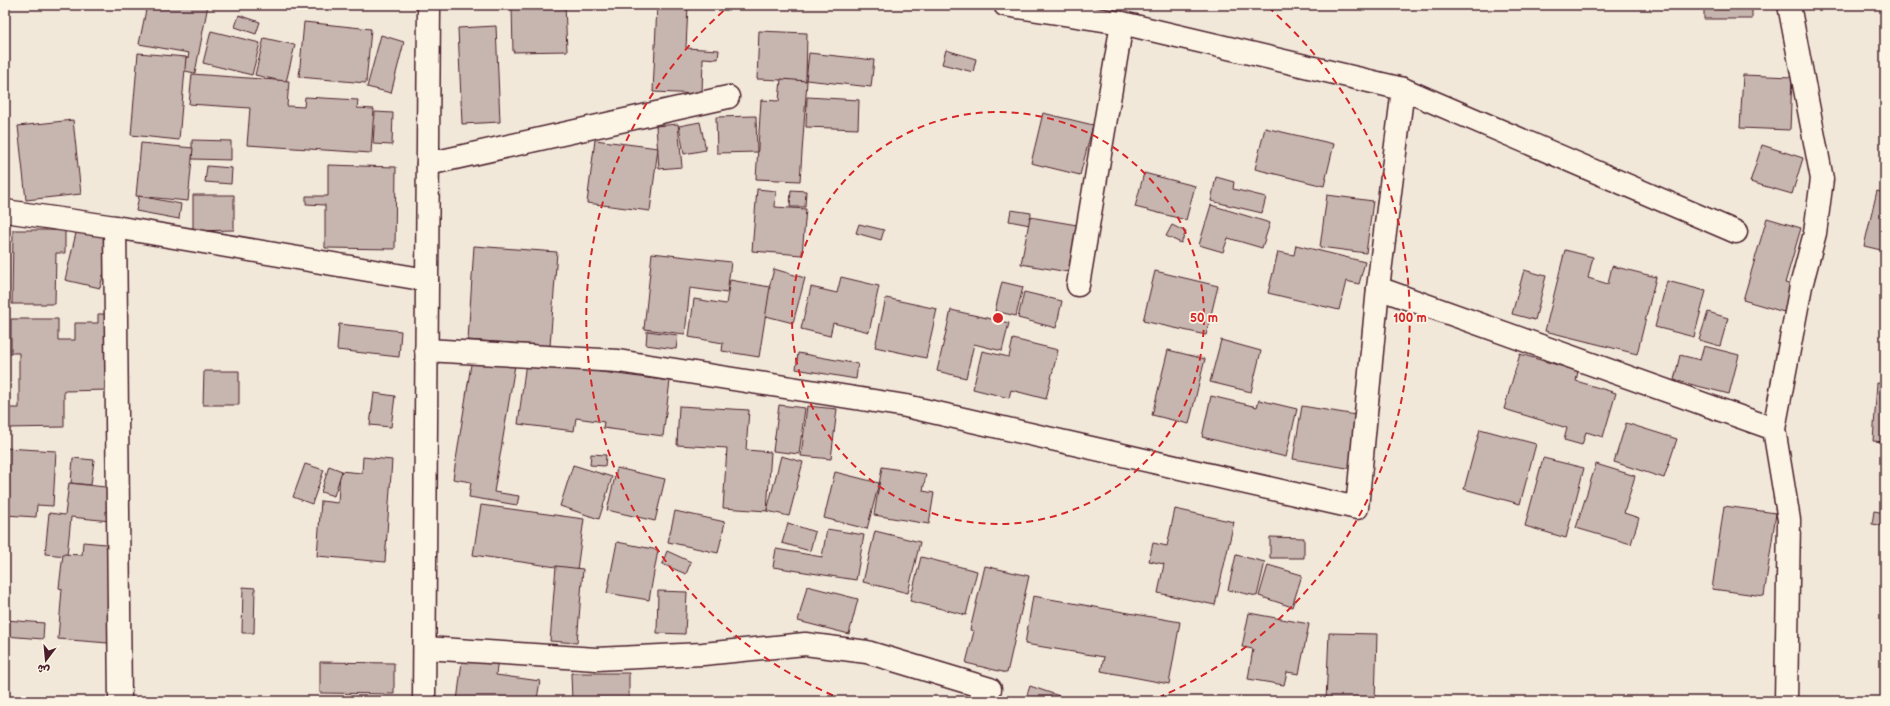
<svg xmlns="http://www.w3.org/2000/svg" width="1890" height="706" font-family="'Balsamiq Sans','Playpen Sans Arabic',sans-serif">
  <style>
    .building { fill: #c7b6af; stroke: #4a1f2b }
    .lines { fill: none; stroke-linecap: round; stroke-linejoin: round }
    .street-casing { stroke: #4a1f2b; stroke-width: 25 }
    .secondary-casing { stroke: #4a1f2b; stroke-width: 25 }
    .street { stroke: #fcf5e5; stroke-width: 22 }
    .secondary { stroke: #fcf5e5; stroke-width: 22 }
    .ring { fill: none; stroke: #d62828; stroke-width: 2; stroke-dasharray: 7 5 }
    .centre { fill: #d62828; stroke: #fcf5e5; stroke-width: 2 }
    .ring-label { font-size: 12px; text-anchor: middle; font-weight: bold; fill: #d62828; stroke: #fcf5e5; stroke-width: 3.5; stroke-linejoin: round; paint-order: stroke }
  </style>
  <rect width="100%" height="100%" fill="#f1e8da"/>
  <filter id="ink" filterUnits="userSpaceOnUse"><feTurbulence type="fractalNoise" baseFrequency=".025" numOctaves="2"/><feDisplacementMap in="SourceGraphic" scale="8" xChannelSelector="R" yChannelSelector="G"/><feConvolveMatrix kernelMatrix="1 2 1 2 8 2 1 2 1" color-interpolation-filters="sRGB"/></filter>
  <g filter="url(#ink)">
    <!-- building -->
    <g class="building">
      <path d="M147,5h61l-13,68 -15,-3 3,-13 5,1 1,-5 -50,-9z"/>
      <path d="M565,5l2,46 -54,1 -1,-46z"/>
      <path d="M657,5l31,1 -2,42 33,2 -1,9 -15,-1 -1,36 -49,-2z"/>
      <rect x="1704" y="5" width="48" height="14"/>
      <path d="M239,15l21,7 -4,12 -21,-7z"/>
      <path d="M304,22l67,7 -5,54 -67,-6z"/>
      <path d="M496,26l4,96 -38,2 -4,-96z"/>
      <path d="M211,31l49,12 -8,32 -49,-12z"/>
      <path d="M759,31l48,2 -1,48 -49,-2z"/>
      <path d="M381,35l23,7 -13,51 -24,-6z"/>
      <path d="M264,38l31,7 -9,37 -31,-7z"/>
      <path d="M946,50l30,9 -3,13 -31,-8z"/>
      <path d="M138,53l48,4 -7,83 -48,-5z"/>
      <path d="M809,53l65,7 -3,27 -65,-7z"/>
      <path d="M192,74l97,7 -2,25 17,1 1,-10 53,3 -1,8 17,1 -3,44 -124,-8 3,-37 -61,-4z"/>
      <path d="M1743,75l49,2 -2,53 -50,-2z"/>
      <path d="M781,79l26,2 -7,100 -44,-2 5,-79 18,1z"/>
      <path d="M807,97l52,3 -1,29 -52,-2z"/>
      <path d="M375,112l18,1 -1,32 -19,-1z"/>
      <path d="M1043,113l50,12 -13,50 -49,-12z"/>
      <path d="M756,116l1,36 -40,1 -1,-36z"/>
      <path d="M73,120l8,74 -55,6 -8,-74z"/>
      <path d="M700,122l6,28 -22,4 -5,-28z"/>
      <path d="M678,124l4,43 -23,2 -3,-43z"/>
      <path d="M1265,128l69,16 -10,42 -69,-17z"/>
      <path d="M192,140l39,1v19l-39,-1z"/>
      <path d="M595,140l63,8 -8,63 -63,-8z"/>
      <path d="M141,143l52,5 -5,53 -52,-5z"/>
      <path d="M1762,145l41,13 -11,36 -42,-12z"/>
      <path d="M328,165l68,2 -1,82 -70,-1v-43l-19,-1v-8h22z"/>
      <path d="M207,166l25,2 -1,16 -26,-2z"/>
      <path d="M1144,173l51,13 -9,34 -51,-13z"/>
      <path d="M1216,177l18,5 -1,7 33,8 -4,16 -51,-12z"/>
      <path d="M757,189l19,2 -1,16 31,2 -4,46 -50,-4z"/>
      <path d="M791,190l15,1 -1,16h-15z"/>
      <path d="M1877,191l8,2v58l-21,-5z"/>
      <path d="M193,195h41v35l-41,1z"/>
      <path d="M1327,195l46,6 -7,52 -46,-6z"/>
      <path d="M139,196l42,8 -2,15 -43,-8z"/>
      <path d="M1211,205l59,18 -8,25 -34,-10 -5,14 -24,-7z"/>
      <path d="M1011,210l20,3 -1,12 -21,-4z"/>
      <path d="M1030,217l47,8 -9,47 -47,-8z"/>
      <path d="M1767,218l34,10 -16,55 7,2 -8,27 -41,-12z"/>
      <path d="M859,224l25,6 -3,10 -25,-7z"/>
      <path d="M1172,225l14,7 -5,11 -15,-7z"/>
      <path d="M77,229l35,9 -12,50 -35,-8z"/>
      <path d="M13,230h52v23h-9l-1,51h-43z"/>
      <path d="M1296,245l69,17 -6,22 -13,-3 -7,29 -71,-17 10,-41 16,3z"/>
      <path d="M474,246l83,6 -7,94 -82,-6z"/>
      <path d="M1565,250l28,7 -5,21 20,6 4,-18 44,11 -19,77 -92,-23z"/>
      <path d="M652,253l79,9 -4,31 -37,-5 -5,46 -41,-5z"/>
      <path d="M774,269l31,9 -12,45 -31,-8z"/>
      <path d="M1524,270l22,6 -11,44 -23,-6z"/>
      <path d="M1155,271l63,15 -12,49 -63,-14z"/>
      <path d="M841,277l38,9 -10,46 -36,-9 -3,13 -29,-7 10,-42 26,6z"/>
      <path d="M730,280l40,7 -11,70 -37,-6 1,-8 -34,-6 5,-38 32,5z"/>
      <path d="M1667,281l39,10 -12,46 -39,-10z"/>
      <path d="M1002,282l21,5 -7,29 -21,-5z"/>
      <path d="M1024,292l38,9 -6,27 -38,-10z"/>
      <path d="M886,298l51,11 -11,49 -51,-11z"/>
      <path d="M951,310l58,13 -7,28 -28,-7 -8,34 -29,-7z"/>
      <path d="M1708,312l20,6 -8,28 -21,-6z"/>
      <path d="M98,314h11v76l-45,1v36l-59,1v-20h14v-55h-8v-34h47v21h17v-17h23z"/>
      <path d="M339,324l62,7 -2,26 -62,-7z"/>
      <path d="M647,331l31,4 -2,14 -30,-4z"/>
      <path d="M1013,339l45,11 -12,49 -35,-9 -2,8 -36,-9 9,-38 27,6z"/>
      <path d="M1221,340l40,11 -10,41 -41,-10z"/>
      <path d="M1704,346l35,9 -10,39 -55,-14 6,-25 20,5z"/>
      <path d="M1168,350l37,9 -16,65 -37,-9z"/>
      <path d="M798,353l60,11 -2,15 -60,-10z"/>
      <path d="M1520,354l58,17 -2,10 40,12 -13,44 -17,-5 -4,13 -18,-5 3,-12 -63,-19z"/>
      <path d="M472,358l43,7 -21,127 25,4 -2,9 -48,-8 2,-15 -18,-3z"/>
      <path d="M526,362l144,19 -7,55 -60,-8 1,-6 -28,-4 -2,13 -56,-7z"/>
      <path d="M204,371h35v34h-36z"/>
      <path d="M1877,383l8,1v58l-12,-1z"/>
      <path d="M374,393l21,3 -4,31 -21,-2z"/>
      <path d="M1211,396l46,11 2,-7 38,9 -11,48 -84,-20z"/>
      <path d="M779,405l26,3 -6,46 -26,-3z"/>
      <path d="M679,406l70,4 -3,40 25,2 -4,59 -44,-3 4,-60 -50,-3z"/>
      <path d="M807,406l30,3 -6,50 -30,-3z"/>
      <path d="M1302,406l60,10 -9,53 -60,-10z"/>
      <path d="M1626,423l51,16 -13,39 -50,-16z"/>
      <path d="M1480,429l56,15 -16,60 -56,-15z"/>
      <path d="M5,448l51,3 -3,55 -16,-1 -1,12 -31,-2z"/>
      <path d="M591,454l15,1 -1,11 -15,-1z"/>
      <path d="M781,456l22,6 -14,54 -22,-5z"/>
      <path d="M363,457l29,3 -7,102 -68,-6 4,-55 17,2 2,-32 22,2z"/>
      <path d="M73,458l21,2 -3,25 -20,-2z"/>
      <path d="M1543,458l41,10 -18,70 -41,-12z"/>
      <path d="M305,464l19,6 -12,34 -19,-7z"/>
      <path d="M1596,464l39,12 -11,37 15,5 -8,26 -55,-16z"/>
      <path d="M573,465l39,12 -13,42 -39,-13z"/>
      <path d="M329,466l13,5 -8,25 -13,-4z"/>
      <path d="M882,467l44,7 -3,17 11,2 -5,31 -55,-9z"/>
      <path d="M617,468l48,11 -10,42 -48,-11z"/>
      <path d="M835,472l44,11 -12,46 -43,-11z"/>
      <path d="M69,483l45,5 -4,33 -39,-4 -4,39 -22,-2 4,-41 16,2z"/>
      <path d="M481,505l103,14 -7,51 -104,-15z"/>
      <path d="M1724,506l52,7 -12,83 -52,-7z"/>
      <path d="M1175,509l59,13 -19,83 -57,-12 6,-29 -15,-3 4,-18 14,3z"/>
      <path d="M675,511l50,11 -7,31 -50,-11z"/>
      <path d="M1874,511l11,2v13l-13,-2z"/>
      <path d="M788,523l27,9 -5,19 -28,-8z"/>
      <path d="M827,529l37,6 -8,45 -83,-13 3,-18 46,8z"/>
      <path d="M875,531l45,11 -12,51 -45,-11z"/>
      <path d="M1270,537l34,1v20h-34z"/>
      <path d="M83,542l34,3 -9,98 -50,-4 4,-50 -3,-1 4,-34 19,1z"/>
      <path d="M617,542l41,8 -9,50 -42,-7z"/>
      <path d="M667,551l24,11 -5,12 -24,-10z"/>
      <path d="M1236,555l29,7 -8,34 -29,-6z"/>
      <path d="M921,557l56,14 -11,44 -56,-14z"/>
      <path d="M1268,565l34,10 -10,32 -33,-11z"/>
      <path d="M556,566l27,3 -6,74 -27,-2z"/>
      <path d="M985,566l44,10 -22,97 -41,-10 8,-32 -4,-1z"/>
      <path d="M807,586l51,13 -9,35 -51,-13z"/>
      <path d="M243,587l12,1 -1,45h-12z"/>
      <path d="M658,591l29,1 -2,42 -28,-1z"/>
      <path d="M1033,596l147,26 -11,62 -68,-13 3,-14 -79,-13z"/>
      <path d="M1249,613l60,11 -10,50 -12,-2 -3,13 -36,-6 5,-30 -11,-2z"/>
      <path d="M6,620l38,3 -1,16 -38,-3z"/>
      <path d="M1329,633l48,1 -2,67h-49z"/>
      <path d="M463,653l35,4 -2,18 44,6 -3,18 -13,-2v4h-67z"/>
      <path d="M320,662l74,1v31l-74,-1z"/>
      <path d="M571,673h58v28h-57z"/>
      <path d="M1030,686l44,15h-49z"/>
      <path d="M1803,697l36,4h-36z"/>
    </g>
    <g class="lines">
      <defs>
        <g id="street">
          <path d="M1005,5l117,18 281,66 333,143"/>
          <path d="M428,164l300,-67"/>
          <path d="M5,211l110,16 312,53"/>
          <path d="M115,227l5,474"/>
          <path d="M1078,285l44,-262"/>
          <path d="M1378,288l396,141"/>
          <path d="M426,350l192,11 288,45 451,102 21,-220 25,-199"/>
          <path d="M425,648l171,11 107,-5 102,-10 62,8 123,37"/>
          <path d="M1786,701l3,-181 -15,-91 27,-143 14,-53 7,-54 -33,-174"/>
        </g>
        <path id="secondary" d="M424,701l5,-696"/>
      </defs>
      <!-- street casing -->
      <use href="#street" class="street-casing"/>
      <!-- secondary casing -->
      <use href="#secondary" class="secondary-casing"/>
      <!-- street -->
      <use href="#street" class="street"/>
      <!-- secondary -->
      <use href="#secondary" class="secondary"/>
    </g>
  </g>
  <!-- distance rings -->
  <g class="ring">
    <circle cx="998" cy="318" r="206"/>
    <path d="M844 700A412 412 0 0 1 728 7M1268 7A412 412 0 0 1 1152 700"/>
  </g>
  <circle cx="998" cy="318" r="6" class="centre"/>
  <g class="ring-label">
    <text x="1204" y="322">50 m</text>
    <text x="1410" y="322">100 m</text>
  </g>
  <!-- margin -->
  <rect width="1890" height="706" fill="none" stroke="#fcf5e5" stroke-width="20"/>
  <rect x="10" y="10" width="1870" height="686" fill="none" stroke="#4a1f2b" stroke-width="1.5" filter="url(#ink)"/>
  <!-- north arrow -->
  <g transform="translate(46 660) rotate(196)" stroke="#fcf5e5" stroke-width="3" paint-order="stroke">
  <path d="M0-3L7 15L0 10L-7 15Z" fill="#4a1f2b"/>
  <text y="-6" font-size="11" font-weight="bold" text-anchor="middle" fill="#4a1f2b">ش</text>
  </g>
</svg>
